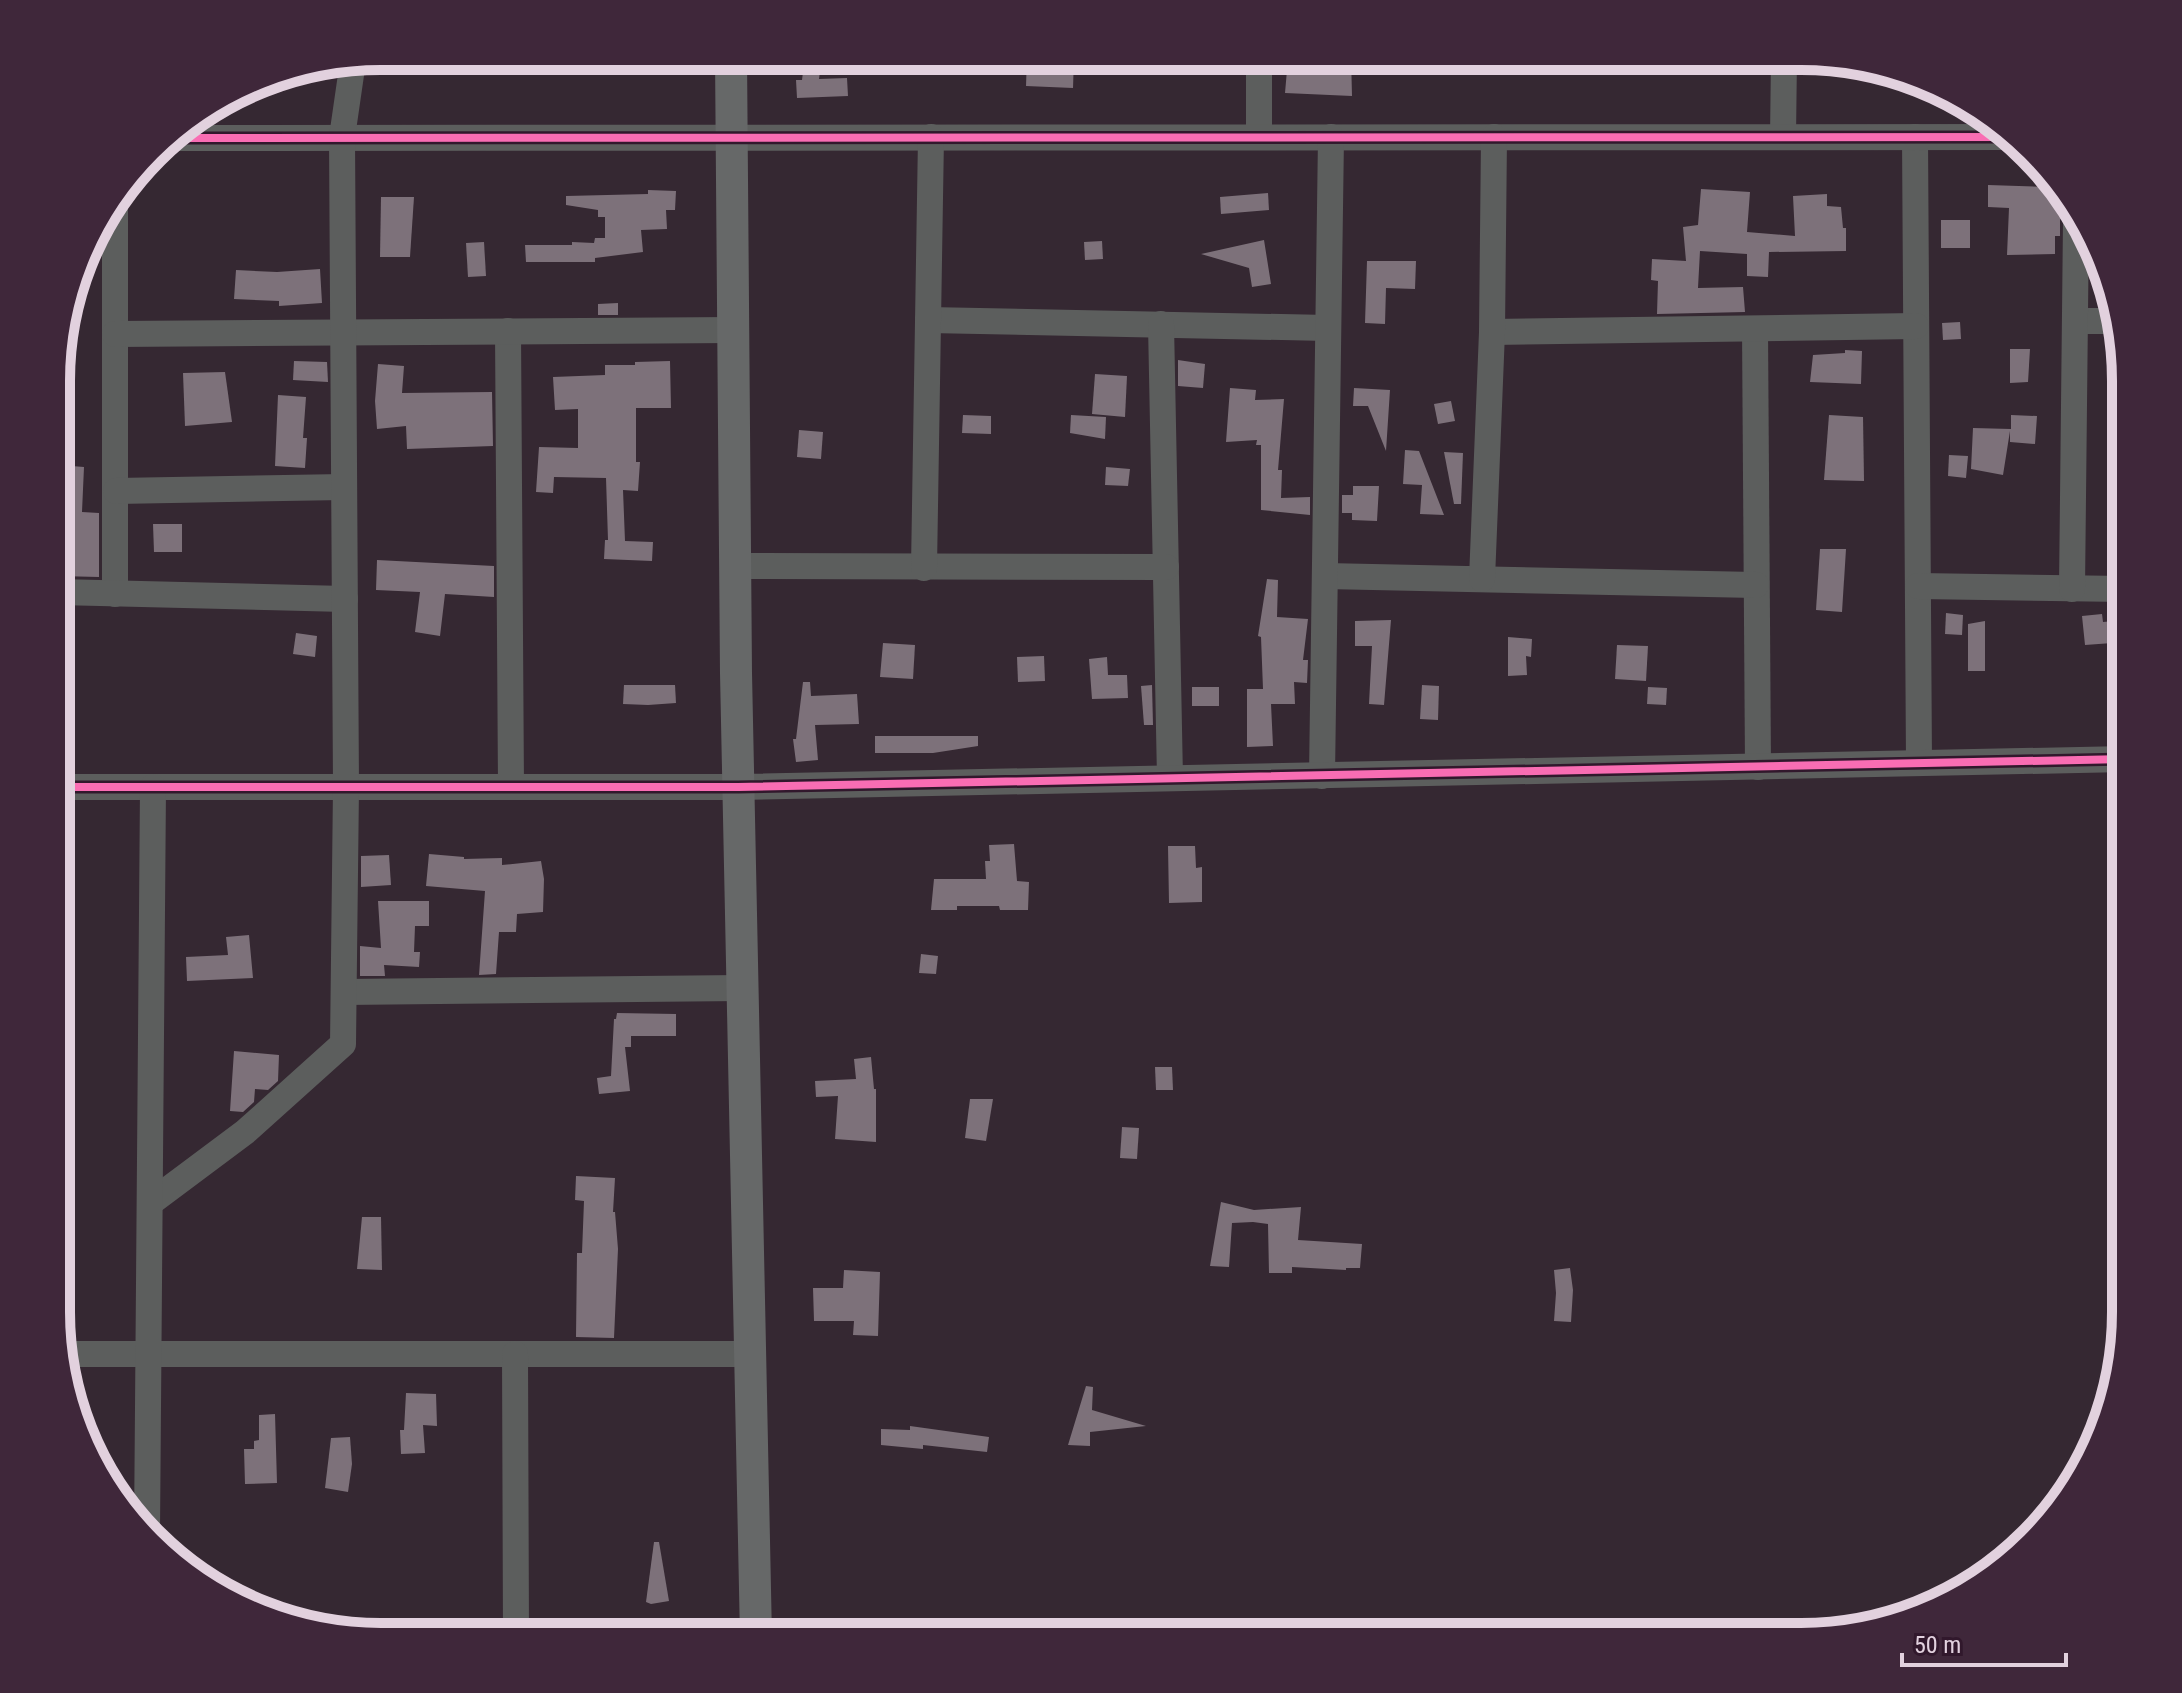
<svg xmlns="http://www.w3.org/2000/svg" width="2182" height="1693" font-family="'Roboto Condensed',sans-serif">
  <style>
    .building { fill: #7d717a }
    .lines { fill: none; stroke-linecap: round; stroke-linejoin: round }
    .minor { stroke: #5c5e5d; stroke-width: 26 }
    .major { stroke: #666868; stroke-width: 32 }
    .cycleway-casing { stroke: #31182c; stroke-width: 13 }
    .cycleway { stroke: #f96db3; stroke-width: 8 }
    .rim { fill: none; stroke: #e2d1de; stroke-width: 10 }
  </style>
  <rect width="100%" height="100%" fill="#352832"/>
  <!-- building -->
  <g class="building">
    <path d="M805,56h17l-3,23 28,-1 1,18 -51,2 -1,-18h6z"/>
    <path d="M1027,56l47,2 -1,30 -47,-2z"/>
    <path d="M1323,56h28l1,40 -67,-3 2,-23 15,1 -1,-12z"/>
    <path d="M1988,185l64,2 15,21 -7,12v16h-5v18l-48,1 2,-47 -21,-1z"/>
    <path d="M1701,189l49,3 -3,40 48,4 -2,-40 34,-2v12l14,1 2,21h3v23l-77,1 -1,25 -21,-1v-22l-47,-3 -2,37 45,-1 2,25 -88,2 1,-33 -7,-1 1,-21 34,2 -3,-34 15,-2z"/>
    <path d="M648,190l28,1 -1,19h-9l1,19 -26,1 2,22 -48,6v4h-69l-1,-17h47v-3l22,1 1,-5h10v-21h-7v-7l-32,-5v-9l82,-2z"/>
    <path d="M1268,193l1,17 -48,4 -1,-17z"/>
    <path d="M381,197h33l-4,60h-30z"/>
    <rect x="1941" y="220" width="29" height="28"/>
    <path d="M1264,240l7,44 -19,3 -3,-19 -48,-14z"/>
    <path d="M1102,241l1,18 -18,1 -1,-18z"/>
    <path d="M484,242l2,34 -18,1 -2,-34z"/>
    <path d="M1367,261h49l-1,28 -29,-1 -1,36 -20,-1z"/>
    <path d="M320,269l2,34 -43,3v-5l-45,-2 2,-29 41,2z"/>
    <path d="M618,303v12h-20v-11z"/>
    <path d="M1960,322l1,17 -18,1 -1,-17z"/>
    <path d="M2010,349h20l-2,33 -18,1z"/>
    <path d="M1845,350l17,1 -1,33 -51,-2 3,-27 32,-2z"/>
    <path d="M1178,360l27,4 -2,24 -25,-2z"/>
    <path d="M294,361l33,1 1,20 -35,-2z"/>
    <path d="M670,361l1,47h-35v54h4l-2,29 -15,-1 2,51 28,1 -1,19 -48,-2 1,-19h3l-2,-62 -52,-1 -1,16 -17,-1 3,-45 39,1v-39l-23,1 -2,-33 52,-2v-10h30v-3z"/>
    <path d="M378,364l26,2 -2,27 90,-1 1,54 -86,3 -1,-23 -29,3 -2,-28z"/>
    <path d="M225,372l7,50 -47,4 -2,-53z"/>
    <path d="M1095,374l32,2 -2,41 -33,-3z"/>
    <path d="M1230,388l26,2 -1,10 29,-1 -6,71h4l-1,28 29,-1v18l-49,-5v-65h-5l1,-5 -31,2z"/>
    <path d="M1354,388l36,2 -4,61 -18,-45h-15z"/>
    <path d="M278,395l28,2 -3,41h4l-2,30 -30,-2z"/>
    <path d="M1451,401l4,20 -17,3 -4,-20z"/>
    <path d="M963,415l28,1v18l-29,-1z"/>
    <path d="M1071,415l35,2 -1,22 -35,-6z"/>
    <path d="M1829,415l34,2 1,64 -40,-1z"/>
    <path d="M2011,415l26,1 -2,28 -25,-2v-11l-7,44 -32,-6 2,-41 38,1z"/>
    <path d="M799,430l24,2 -2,27 -24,-2z"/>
    <path d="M1405,450l14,1 25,64 -24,-1 2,-29 -19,-1z"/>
    <path d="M1444,452l19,1 -2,51h-7z"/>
    <path d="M1949,455l19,1 -2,22 -18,-2z"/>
    <path d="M59,465l25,2 -2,45 17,1v64l-41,-1z"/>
    <path d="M1106,467l24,2 -2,17 -23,-1z"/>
    <path d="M1353,486h26l-2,35 -25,-1v-7h-10v-18h11z"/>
    <path d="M153,524h29v28h-28z"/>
    <path d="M1820,549h26l-4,63 -26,-2z"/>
    <path d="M377,560l117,6v31l-49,-3 -5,42 -25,-4 5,-40 -44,-2z"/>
    <path d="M1267,579l11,1 -1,37 31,2 -5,41h5l-1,23 -13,-1 1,22h-24l2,42 -26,1v-58h16l-2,-52 -3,-1z"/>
    <path d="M1946,613l17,2 -1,20 -17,-1z"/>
    <path d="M2102,614l1,8 23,-2v22l-41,3 -3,-29z"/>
    <path d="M1391,620l-7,85 -15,-1 3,-58h-17v-25z"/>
    <path d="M1985,621v50h-17v-47z"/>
    <path d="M296,633l21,3 -2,21 -22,-3z"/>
    <path d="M1508,637l24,2 -1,18 -5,-1 1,19 -19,1z"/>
    <path d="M883,643l32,2 -2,34 -33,-2z"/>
    <path d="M1617,645l31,1 -2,35 -31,-2z"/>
    <path d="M1044,656l1,25 -27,1 -1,-25z"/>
    <path d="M1107,657l1,18h19l1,23 -36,1 -3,-40z"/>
    <path d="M803,682h7l1,14 46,-2 2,30 -44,1 3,35 -22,2 -3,-23h3z"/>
    <path d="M624,685h51l1,18 -28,2 -25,-1z"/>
    <path d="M1152,685l1,40h-9l-3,-39z"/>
    <path d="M1422,685l17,1 -1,34 -18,-1z"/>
    <rect x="1192" y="687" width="27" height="19"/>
    <path d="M1648,687l19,1 -1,17 -19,-1z"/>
    <path d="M875,736h103v10l-45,7h-58z"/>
    <path d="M1014,844l3,37 12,1 -1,28h-28l-1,-4h-42v4h-26l3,-31h52l-1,-18h5l-1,-16z"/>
    <path d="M1168,846h27l1,22 6,-1v35l-33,1z"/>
    <path d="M429,854l35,3v2l38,-1v7l39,-4 3,18 -1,33 -26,2 -1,18h-17l-3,42 -17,1 6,-84 -59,-5z"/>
    <path d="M389,855l2,30 -30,2v-31z"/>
    <path d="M378,901h51v25h-14l-1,26h6l-1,15 -35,-2 1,11h-25v-30l21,2z"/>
    <path d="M249,935l4,43 -66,3 -1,-24 42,-2 -2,-18z"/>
    <path d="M921,954l17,2 -2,18 -17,-1z"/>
    <path d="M617,1013l59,1v22h-45v11h-6l5,44 -31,3 -2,-16 14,-2 3,-57h2z"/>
    <path d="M234,1051l45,4 -1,26 -10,9 -13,-1 -1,13 -11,10 -13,-1z"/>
    <path d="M871,1057l3,32h2v53l-41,-3 3,-43 -22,1 -1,-16 41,-2 -2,-20z"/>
    <path d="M1155,1067h17l1,23h-17z"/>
    <path d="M970,1099h23l-7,42 -21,-3z"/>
    <path d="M1122,1127l17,1 -2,31 -17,-1z"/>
    <path d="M576,1176l39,2 -2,34h2l3,37 -4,89 -38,-1 1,-84h5l2,-52 -9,-1z"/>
    <path d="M1221,1202l33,8 47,-3 -3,33 64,4 -2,24h-14v2l-54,-3v6h-23l-1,-49 -15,-2 -21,1 -3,44 -19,-1z"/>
    <path d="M362,1217h19l1,53 -25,-1z"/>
    <path d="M1570,1268l3,22 -2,32 -17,-1 2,-28 -2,-23z"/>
    <path d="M844,1270l36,2 -2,64 -25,-1 1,-14h-40l-1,-33h30z"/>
    <path d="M1086,1386l7,1 -1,23 54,16 -56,6v14l-22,-1z"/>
    <path d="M406,1393l30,1 1,32 -14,-1 2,28 -24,1 -1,-24h4z"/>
    <path d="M275,1414l2,69 -32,1 -1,-35h10v-8l5,-1v-25z"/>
    <path d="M910,1426l79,11 -2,15 -64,-7v4l-42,-4v-16l29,1z"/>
    <path d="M350,1437l2,27 -4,28 -23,-4 6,-50z"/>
    <path d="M654,1542h5l10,59 -18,3 -5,-2z"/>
  </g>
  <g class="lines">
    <!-- minor -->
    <g class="minor">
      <path d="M1259,56v81"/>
      <path d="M1783,137l1,-80"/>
      <path d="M1915,137l4,626"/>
      <path d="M166,138l1849,-1"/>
      <path d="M115,199v395"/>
      <path d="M928,320l400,8"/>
      <path d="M2075,321h39"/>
      <path d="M1161,324l9,454"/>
      <path d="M1755,329l3,438"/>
      <path d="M508,331l3,456"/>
      <path d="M1492,332l424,-6"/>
      <path d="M115,334l619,-4"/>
      <path d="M116,491l228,-4"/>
      <path d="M735,566l431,1"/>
      <path d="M924,568l7,-431"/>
      <path d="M1325,576l431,9"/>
      <path d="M1482,579l10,-247 2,-195"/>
      <path d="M1918,586l208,3"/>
      <path d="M2072,589l4,-368"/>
      <path d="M58,592l287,7"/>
      <path d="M1322,776l9,-639"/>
      <path d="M58,787h680l1388,-28"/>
      <path d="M344,992l398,-4"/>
      <path d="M150,1203l95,-71 98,-88 3,-257 -4,-650 11,-76"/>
      <path d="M62,1354h688"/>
      <path d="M515,1354l1,282"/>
      <path d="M147,1531l6,-744"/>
    </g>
    <!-- major -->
    <path class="major" d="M731,56l5,617 20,964"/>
    <defs>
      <g id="cycleway">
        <path d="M166,138l1849,-1"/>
        <path d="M58,787h680l1388,-28"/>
      </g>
    </defs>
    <!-- cycleway casing -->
    <use href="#cycleway" class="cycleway-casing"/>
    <!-- cycleway -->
    <use href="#cycleway" class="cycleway"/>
  </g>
  <!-- crop -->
  <path d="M0 0H2182V1693H0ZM381 70H1801A311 311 0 0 1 2112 381V1312A311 311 0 0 1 1801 1623H381A311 311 0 0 1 70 1312V381A311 311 0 0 1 381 70Z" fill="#3f273a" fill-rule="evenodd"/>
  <path class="rim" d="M381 70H1801A311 311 0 0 1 2112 381V1312A311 311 0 0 1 1801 1623H381A311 311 0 0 1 70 1312V381A311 311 0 0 1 381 70Z"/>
  <!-- scale -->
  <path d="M1902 1653v12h164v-12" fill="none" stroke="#e2d1de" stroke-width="4"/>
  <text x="1914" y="1653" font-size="24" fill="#e2d1de" stroke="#31182c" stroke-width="6" paint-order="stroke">50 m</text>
</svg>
